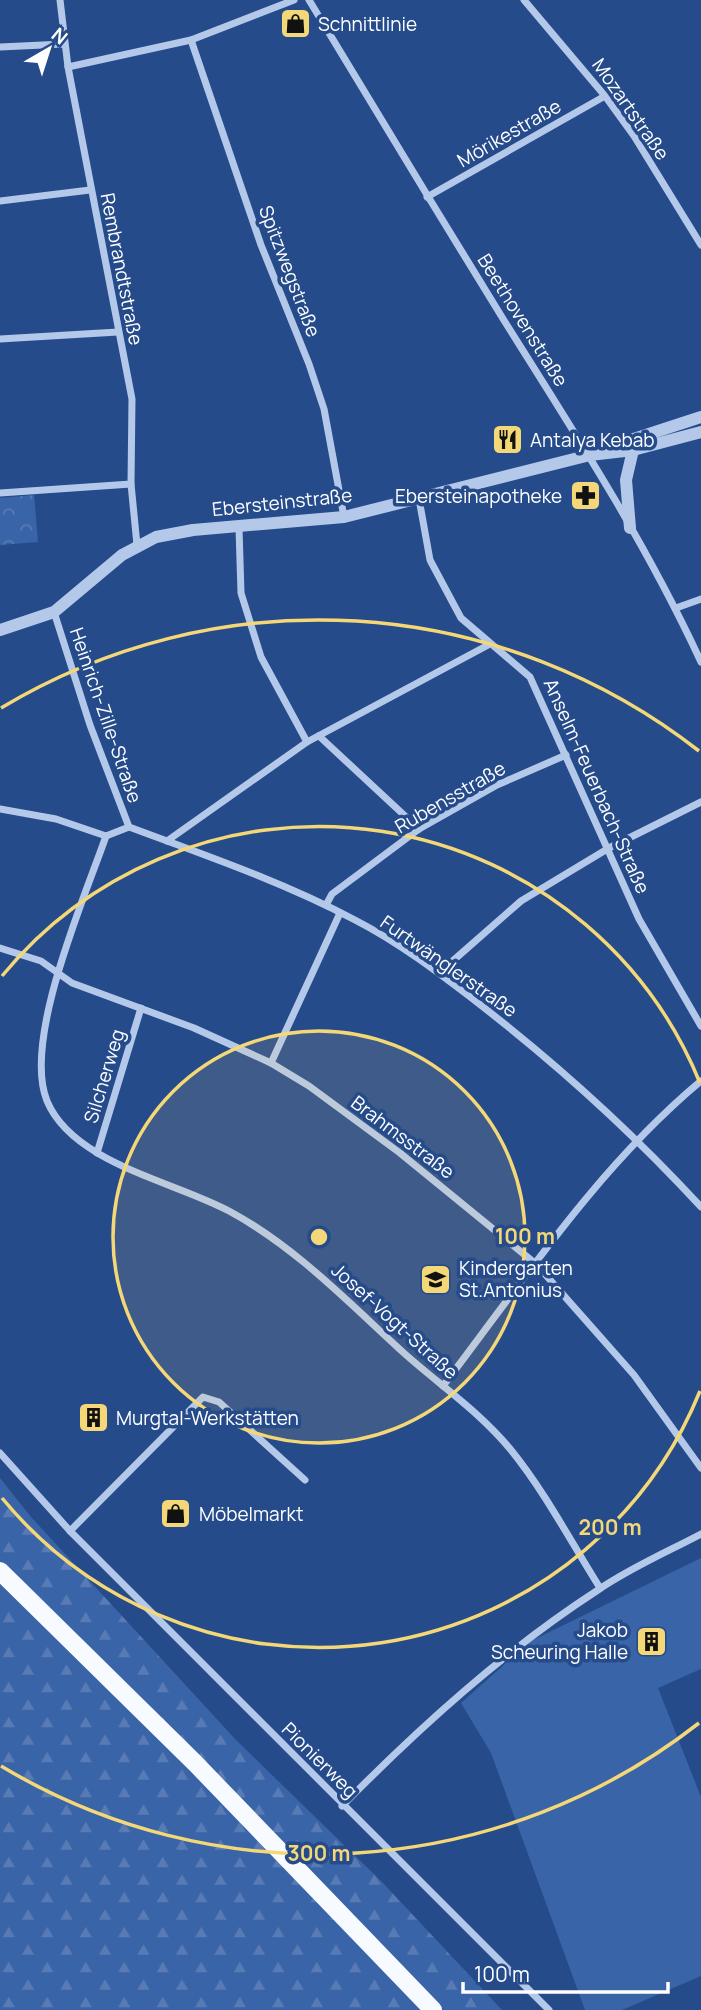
<svg xmlns="http://www.w3.org/2000/svg" width="701" height="2010" font-family="Manrope,sans-serif">
  <style>
    .forest { fill: url(#forest-firs) }
    .park { fill: url(#park-crowns) }
    .garden { fill: #3a64a8 }
    .lines { fill: none; stroke-linecap: round; stroke-linejoin: round }
    .minor { stroke: #b4c9ea; stroke-width: 7 }
    .tertiary { stroke: #b4c9ea; stroke-width: 12 }
    .primary { stroke: #f7fafe; stroke-width: 18 }
    .ring { fill: none; stroke: #f4d878; stroke-width: 3.5 }
    .labels { text-anchor: middle; dominant-baseline: central; stroke-width: 7; stroke-linejoin: round; paint-order: stroke }
    .poi-label { font-size: 19px; fill: #fff; stroke: #254b8b; text-anchor: start }
    .street-label { font-size: 19px; fill: #fff; stroke: #254b8b }
    .centre { fill: #f4d878; stroke: #254b8b; stroke-width: 3.5 }
    .ring-label { font-size: 21px; text-anchor: middle; font-weight: bold; fill: #f4d878; stroke: #254b8b; stroke-width: 7; stroke-linejoin: round; paint-order: stroke }
  </style>
  <defs>
    <pattern id="forest-firs" width="22" height="20" patternUnits="userSpaceOnUse" patternTransform="scale(1.75)"><rect width="22" height="20" fill="#3a64a8"/><path d="M5 1l3.5 6h-7zM16 11l3.5 6h-7z" fill="#587bb5"/></pattern>
    <pattern id="park-crowns" width="20" height="18" patternUnits="userSpaceOnUse" patternTransform="scale(1.75)"><rect width="20" height="18" fill="#3a64a8"/><path d="M2 6a3 3 0 1 1 6 0M12 15a3 3 0 1 1 6 0" fill="none" stroke="#587bb5"/></pattern>
  </defs>
  <rect width="100%" height="100%" fill="#254b8b"/>
  <!-- forest -->
  <path class="forest" d="M0,1478l31,39 205,223 145,141 121,129h-502z"/>
  <!-- park -->
  <path class="park" d="M34,495l4,47 -38,3v-47z"/>
  <!-- garden -->
  <path class="garden" d="M701,1558v111l-43,19 43,109v179l-79,34h-37l-94,-257 -30,-50 70,-62z"/>
  <g class="lines">
    <!-- minor -->
    <g class="minor">
      <path d="M60,0l8,67 64,332 -1,85 6,61"/>
      <path d="M309,0c65,108 130,215 196,322 70,111 141,221 196,340"/>
      <path d="M524,0l81,96 29,40 67,109"/>
      <path d="M191,40l70,205 48,119 15,45 20,108"/>
      <path d="M0,47l64,-3"/>
      <path d="M68,67l123,-27 103,-40"/>
      <path d="M427,197l178,-101"/>
      <path d="M0,201l90,-11"/>
      <path d="M0,339l118,-7"/>
      <path d="M0,493l131,-9"/>
      <path d="M419,499l11,61 31,58 69,59 109,242 62,107"/>
      <path d="M239,528l2,65 20,64 46,85"/>
      <path d="M676,608l25,-9"/>
      <path d="M54,612l36,113 39,102 -23,9c-21,61 -84,204 -59,265 26,62 126,80 182,110 67,36 120,92 176,143 36,32 76,59 106,96 34,42 60,92 89,138"/>
      <path d="M319,736l100,93"/>
      <path d="M0,809l56,10 50,17"/>
      <path d="M129,827c76,28 154,55 226,93 43,22 84,53 123,83 80,62 155,130 223,204"/>
      <path d="M167,841l140,-99 183,-98"/>
      <path d="M326,905l6,-11 87,-65 78,-44 69,-30"/>
      <path d="M0,948l41,13 31,22 122,45 77,35 38,23 91,67 136,111 98,111 67,93"/>
      <path d="M439,973l82,-72 88,-53 92,-46"/>
      <path d="M271,1063l69,-150"/>
      <path d="M97,1153l44,-145"/>
      <path d="M443,1386c80,-105 156,-220 258,-305"/>
      <path d="M0,1453l70,78 479,479"/>
      <path d="M70,1531l133,-134 16,5 86,78"/>
      <path d="M342,1806c79,-80 162,-155 256,-216 32,-22 69,-38 103,-56"/>
    </g>
    <!-- tertiary -->
    <g class="tertiary">
      <path d="M603,449l98,-32"/>
      <path d="M630,528l-4,-48 7,-30"/>
      <path d="M0,630l54,-18 68,-57 34,-18 37,-7 151,-13 246,-62 43,-5 68,-18"/>
    </g>
    <!-- primary -->
    <path class="primary" d="M0,1571l195,192 238,247"/>
  </g>
  <!-- distance rings -->
  <circle cx="319" cy="1237" r="206" fill="#f4d878" fill-opacity=".12"/>
  <g class="ring">
    <circle cx="319" cy="1237" r="206"/>
    <path d="M700 1391A411 411 0 0 1 2 1498M2 976A411 411 0 0 1 700 1083"/>
    <path d="M699 1723A617 617 0 0 1 1 1766M1 708A617 617 0 0 1 699 751"/>
  </g>
  <!-- icons -->
  <defs>
    <symbol id="shop-square" viewBox="-11 -11 22 22"><rect x="-9" y="-9" width="18" height="18" rx="4" fill="#f4d878" stroke="#254b8b"/><path d="M-5-2.5h2.3a2.7 3.5 0 0 1 5.4 0H5L5.5 6h-11ZM-1.5-2.5h3a1.5 2.3 0 0 0-3 0Z" fill="#111"/></symbol>
    <symbol id="restaurant-square" viewBox="-11 -11 22 22"><rect x="-9" y="-9" width="18" height="18" rx="4" fill="#f4d878" stroke="#254b8b"/><path d="M-5-6h1v4h1v-4h1v4h1v-4h1v5L-1.5 .5V6h-2V.5L-5-1ZM5-6V6H3V1.5H1.5Q1.5-4 5-6Z" fill="#111"/></symbol>
    <symbol id="pharmacy-square" viewBox="-11 -11 22 22"><rect x="-9" y="-9" width="18" height="18" rx="4" fill="#f4d878" stroke="#254b8b"/><path d="M-2-6h4v4h4v4h-4v4h-4v-4h-4v-4h4Z" fill="#111"/></symbol>
    <symbol id="school-square" viewBox="-11 -11 22 22"><rect x="-9" y="-9" width="18" height="18" rx="4" fill="#f4d878" stroke="#254b8b"/><path d="M0-5L7-2L0 1L-7-2ZM-4 1L0 2.5L4 1V4Q0 6-4 4Z" fill="#111"/></symbol>
    <symbol id="building-square" viewBox="-11 -11 22 22"><rect x="-9" y="-9" width="18" height="18" rx="4" fill="#f4d878" stroke="#254b8b"/><path d="M-4-6H4V6H1V3H-1V6H-4ZM-2.5-4.3h1.7v1.8h-1.7ZM.8-4.3h1.7v1.8H.8ZM-2.5-1h1.7V.8h-1.7ZM.8-1h1.7V.8H.8Z" fill="#111"/></symbol>
  </defs>
  <g fill-rule="evenodd">
    <use href="#shop-square" x="278" y="6" width="35" height="35"/>
    <use href="#restaurant-square" x="490" y="422" width="35" height="35"/>
    <use href="#pharmacy-square" x="568" y="478" width="35" height="35"/>
    <use href="#school-square" x="418" y="1262" width="35" height="35"/>
    <use href="#building-square" x="76" y="1400" width="35" height="35"/>
    <use href="#shop-square" x="158" y="1496" width="35" height="35"/>
    <use href="#building-square" x="634" y="1624" width="35" height="35"/>
  </g>
  <g class="labels">
    <!-- poi labels -->
    <g class="poi-label">
      <text x="318" y="24">Schnittlinie</text>
      <text x="530" y="440">Antalya Kebab</text>
      <text x="562" y="496" text-anchor="end">Ebersteinapotheke</text>
      <text x="459" y="1268">Kindergarten<tspan x="459" dy="22">St.Antonius</tspan></text>
      <text x="116" y="1418">Murgtal-Werkstätten</text>
      <text x="199" y="1514">Möbelmarkt</text>
      <text x="628" y="1630" text-anchor="end">Jakob<tspan x="628" dy="22">Scheuring Halle</tspan></text>
    </g>
    <!-- street labels -->
    <g class="street-label">
      <text transform="translate(631 109) rotate(55)">Mozartstraße</text>
      <text transform="translate(509 133) rotate(-30)">Mörikestraße</text>
      <text transform="translate(122 269) rotate(79)">Rembrandtstraße</text>
      <text transform="translate(290 271) rotate(69)">Spitzwegstraße</text>
      <text transform="translate(523 320) rotate(58)">Beethovenstraße</text>
      <text transform="translate(282 502) rotate(-6)">Ebersteinstraße</text>
      <text transform="translate(106 715) rotate(71)">Heinrich-Zille-Straße</text>
      <text transform="translate(597 786) rotate(66)">Anselm-Feuerbach-Straße</text>
      <text transform="translate(450 797) rotate(-30)">Rubensstraße</text>
      <text transform="translate(449 966) rotate(35)">Furtwänglerstraße</text>
      <text transform="translate(104 1076) rotate(-73)">Silcherweg</text>
      <text transform="translate(403 1137) rotate(37)">Brahmsstraße</text>
      <text transform="translate(395 1321) rotate(42)">Josef-Vogt-Straße</text>
      <text transform="translate(320 1760) rotate(45)">Pionierweg</text>
    </g>
  </g>
  <circle cx="319" cy="1237" r="10" class="centre"/>
  <g class="ring-label">
    <text x="525" y="1244">100 m</text>
    <text x="610" y="1535">200 m</text>
    <text x="319" y="1861">300 m</text>
  </g>
  <!-- north arrow -->
  <g transform="translate(49 49) rotate(39)" stroke="#254b8b" stroke-width="5" paint-order="stroke">
  <path d="M0-5L12 26L0 18L-12 26Z" fill="#ffffff"/>
  <text y="-10" font-size="19" font-weight="bold" text-anchor="middle" fill="#ffffff">N</text>
  </g>
  <!-- scale -->
  <path d="M463 1982v10h205v-10" fill="none" stroke="#ffffff" stroke-width="3.5"/>
  <text x="474" y="1982" font-size="21" fill="#ffffff" stroke="#254b8b" stroke-width="5" paint-order="stroke">100 m</text>
</svg>
